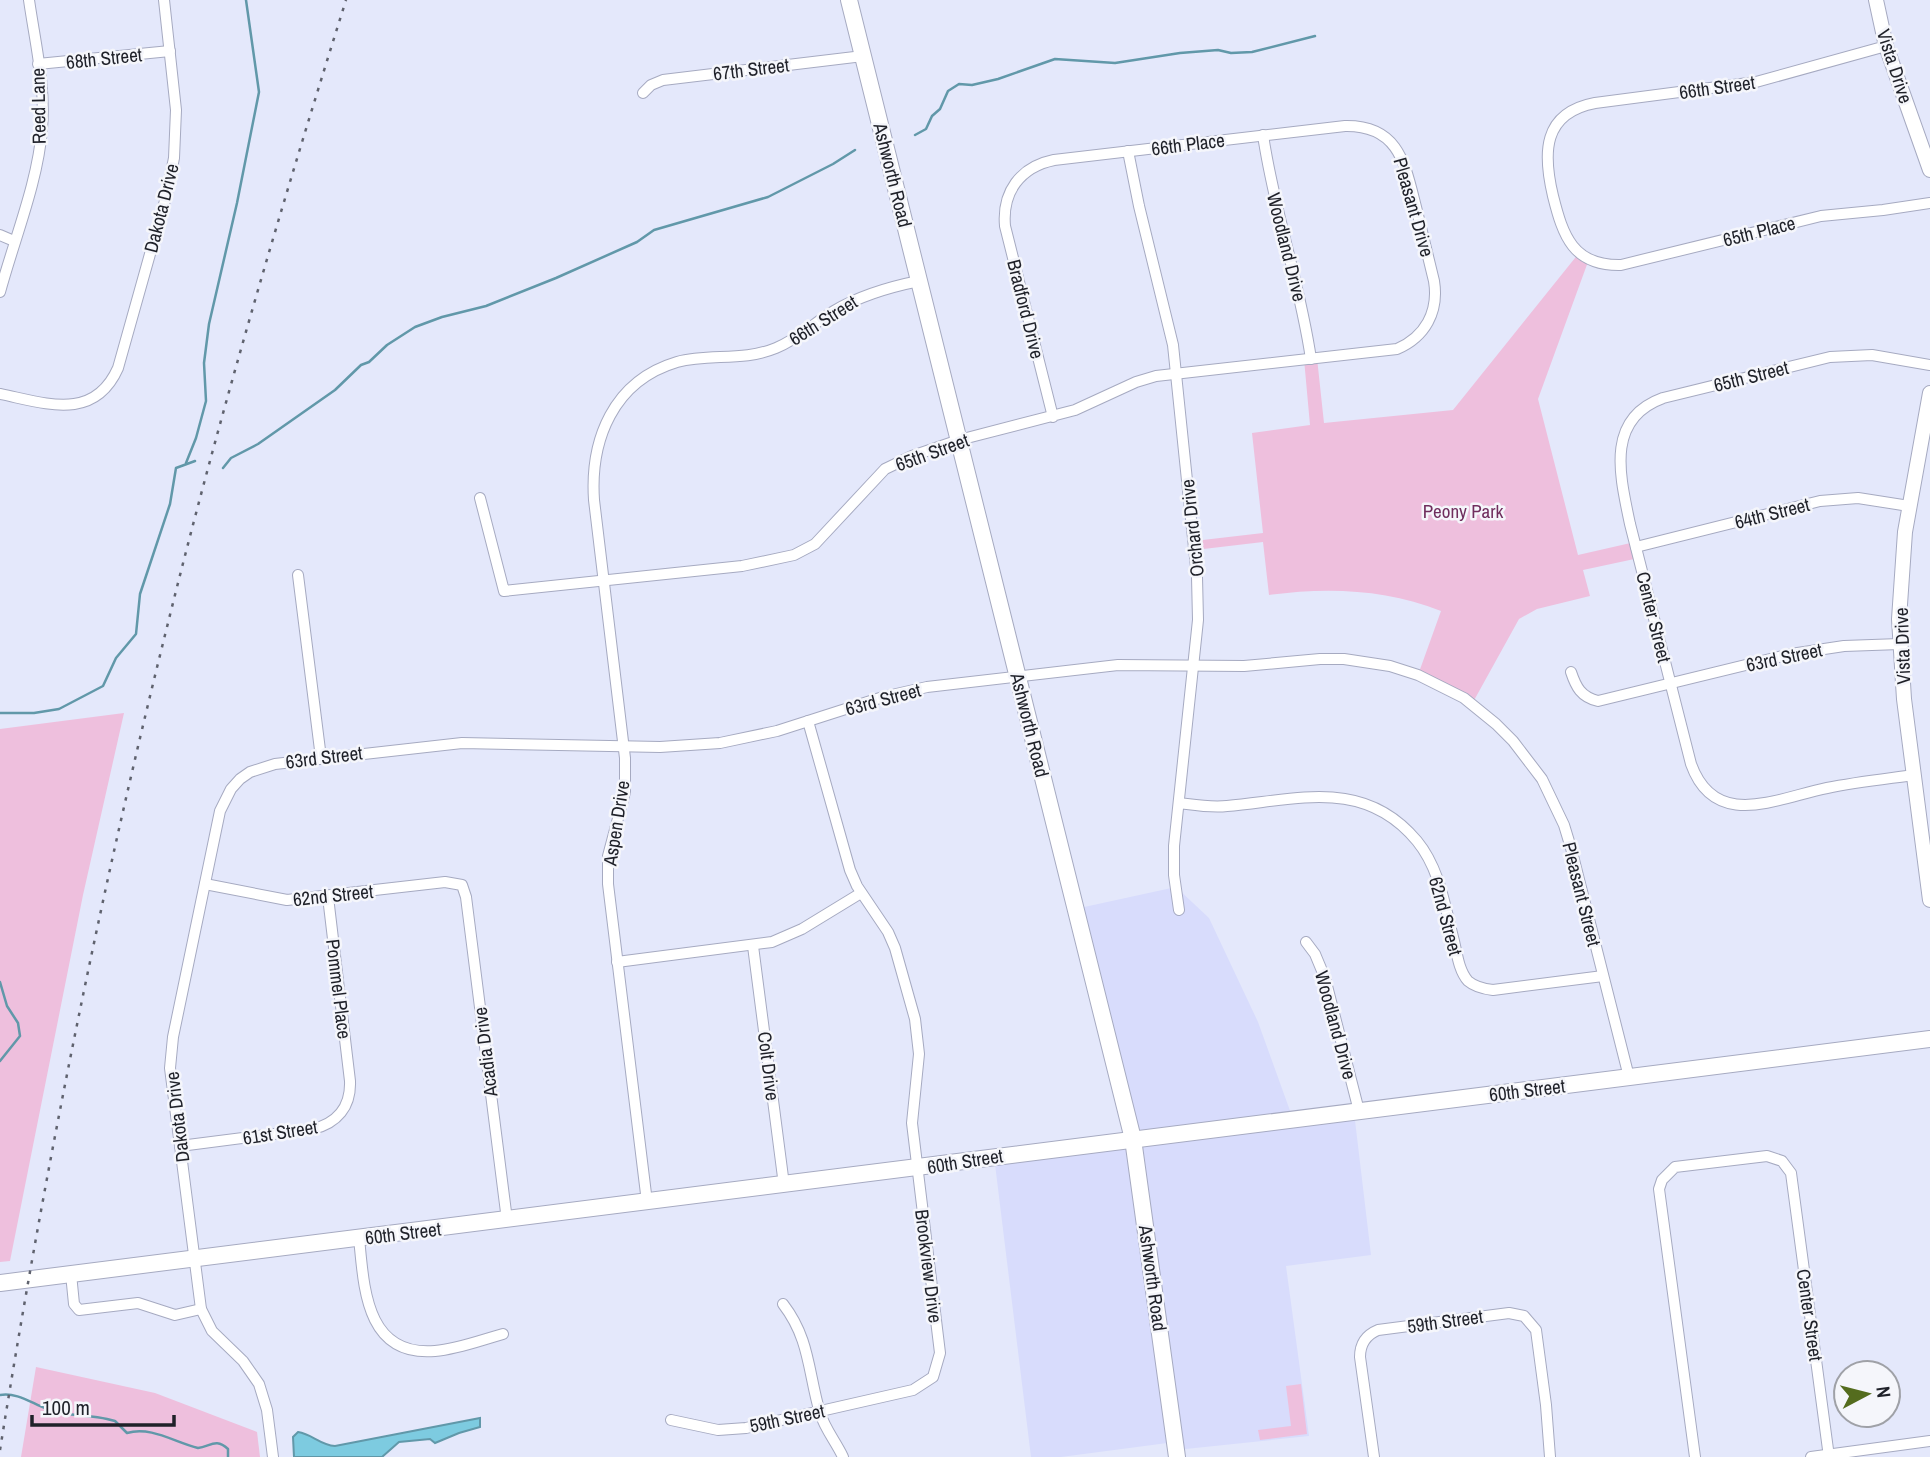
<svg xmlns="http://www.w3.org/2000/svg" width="1930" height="1457" font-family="'Archivo Narrow',sans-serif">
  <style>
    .built { fill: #d8dcfc }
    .green { fill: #eebfdd }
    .water { fill: #7dcbe0; stroke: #6198a9; stroke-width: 2 }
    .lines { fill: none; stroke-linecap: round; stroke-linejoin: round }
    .stream { stroke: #6198a9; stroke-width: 2.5 }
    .minor-casing { stroke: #a6aac1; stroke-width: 12 }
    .tertiary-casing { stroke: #a6aac1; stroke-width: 16 }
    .secondary-casing { stroke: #a6aac1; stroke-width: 18 }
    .minor { stroke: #fff; stroke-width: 10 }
    .tertiary { stroke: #fff; stroke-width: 14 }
    .secondary { stroke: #fff; stroke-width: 16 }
    .rail { stroke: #5f626e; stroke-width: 2.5; stroke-dasharray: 3.5 7; stroke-linecap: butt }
    .labels { text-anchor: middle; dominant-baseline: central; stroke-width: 5; stroke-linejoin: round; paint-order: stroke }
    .street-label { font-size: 19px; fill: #1f2129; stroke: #f5f6fb }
    .park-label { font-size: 19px; fill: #702e5e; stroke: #f5f6fb }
  </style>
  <rect width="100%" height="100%" fill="#e4e8fb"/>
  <!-- built -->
  <path class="built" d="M1176,887l33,31 49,104 35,97 61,-7 17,143 -85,11 23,170 -133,14 -1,-8 -114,15h-30l-37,-301 139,-17 -58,-230z"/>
  <!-- green -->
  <g class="green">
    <path d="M1579,253l10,6 -51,140 40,156 57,-13 4,16 -56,12 7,26 -53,13 -18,10 -47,85 -54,-29 23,-64c-55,-22 -114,-24 -172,-16l-6,-53 -68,8 -1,-9 69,-8 -11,-100 58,-8 -6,-66 13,-1 7,65 129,-13z"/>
    <path d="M124,713l-41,182 -73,366 -10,1v-533z"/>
    <path d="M36,1367l119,26 102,39 3,25h-239z"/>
    <path d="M1301,1384l6,50 -47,6 -2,-10 33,-4 -5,-40z"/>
  </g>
  <!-- water -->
  <path class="water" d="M480,1418v9l-21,6 -24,10 -5,-4 -31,3 -17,15h-88l-1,-20 5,-5c14,2 22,13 37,14z"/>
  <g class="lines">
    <!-- stream -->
    <g class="stream">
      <path d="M915,135l11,-6 6,-13 8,-7 8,-18 11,-7 13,1 26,-6 57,-20 60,4 65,-10 38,-3 13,3 21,-1 63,-16"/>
      <path d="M186,463l10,-25 10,-37 -2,-38 5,-39 28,-121 22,-111 -13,-92"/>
      <path d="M223,468l8,-10 27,-14 77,-54 26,-25 8,-3 18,-17 28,-18 27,-10 44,-11 70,-28 81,-36 17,-12 114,-33 65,-33 22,-14"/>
      <path d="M0,713h34l25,-4 44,-23 13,-28 20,-24 4,-40 30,-90 6,-36 19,-7"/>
      <path d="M0,982l7,24 11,17 2,13 -20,25"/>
      <path d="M0,1395c17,-3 31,8 47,14 18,7 41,6 60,10l8,2 12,12c24,-7 47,9 71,15 13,-2 18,-10 30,1v8"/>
    </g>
    <defs>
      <g id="minor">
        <path d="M1886,46l-130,36 -161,21c-53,10 -52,51 -42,93 10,40 20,70 68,69l200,-49 62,-6 47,-7"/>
        <path d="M38,64l132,-13"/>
        <path d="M643,93l8,-8 12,-5 200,-24"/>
        <path d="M1263,135c11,76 37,148 48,224"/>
        <path d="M1128,151l11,55 34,139 24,232 1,43 -24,226v29l5,35"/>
        <path d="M0,235l14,6"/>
        <path d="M0,292c14,-52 38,-110 42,-163 4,-42 -7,-87 -13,-129"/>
        <path d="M0,394c45,9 94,28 118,-26l48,-171 8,-39 2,-48 -12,-110"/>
        <path d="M480,498l24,93 238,-25 52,-11 21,-11 70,-75 27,-13 47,-16 116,-30 61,-28 20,-6 241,-27c28,-12 42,-37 37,-68 -6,-24 -12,-49 -18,-74 -11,-43 -17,-82 -71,-81l-291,34c-34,7 -52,32 -49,66l48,191"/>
        <path d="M1636,547l184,-46 38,-3 51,8"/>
        <path d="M298,575l23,183"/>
        <path d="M1571,672c5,15 10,25 27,29l193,-47 53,-8 56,-2"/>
        <path d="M1914,775c-29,4 -58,7 -87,13 -50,10 -112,43 -136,-24l-61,-240c-10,-48 -25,-105 33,-126l167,-41 42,-2 58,10"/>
        <path d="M1179,803c16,2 32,5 48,3 70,-6 137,-29 190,35 23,28 28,66 37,100 3,13 5,30 14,40 7,6 16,8 25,9l110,-14"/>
        <path d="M205,884l82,16 158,-18 17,3 4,12 41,323"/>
        <path d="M1306,942l9,12 10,24 34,133"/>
        <path d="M753,946l31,239"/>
        <path d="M617,962l155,-20 30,-13 59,-36"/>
        <path d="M180,1146l133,-17c24,-6 38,-22 37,-48l-22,-184"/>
        <path d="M647,1202l-39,-318v-28l17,-64v-34l-31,-258c-4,-60 19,-119 83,-138 33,-9 65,0 99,-14 22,-9 38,-25 58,-37 27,-16 55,-24 85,-30"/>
        <path d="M359,1238c5,48 6,119 76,113 23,-2 46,-11 68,-17"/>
        <path d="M71,1274l3,30 5,6 59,-7 37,12 26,-6"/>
        <path d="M783,1304c27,35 25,68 37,109 5,16 16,29 23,44"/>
        <path d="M671,1420l47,10 28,-2 167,-38 20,-13 7,-24 -28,-230 7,-69 -4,-35 -20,-71 -7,-16 -31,-46 -7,-16 -42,-149"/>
        <path d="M273,1457l-6,-47 -8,-26 -16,-23 -31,-30 -11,-22 -31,-241 3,-31 47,-226 11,-22 9,-10 10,-7 25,-8 187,-21 198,4 60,-4 57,-12 106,-34 44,-10 191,-22 126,1 76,-7h24l46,7 28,9 46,23 32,26 17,17 29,38 22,46 7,23 58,229"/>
        <path d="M1374,1457l-14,-100c0,-13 6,-22 18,-27l131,-17 15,3 12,14 10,75 4,52"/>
        <path d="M1695,1457l-36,-268 3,-9 13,-13 92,-11 15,5 9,12 38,284"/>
        <path d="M1811,1457l119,-16"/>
      </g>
      <g id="tertiary">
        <path d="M1876,0l10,46 44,124"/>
        <path d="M1930,393l-25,139 -6,87 5,80 26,201"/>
      </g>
      <g id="secondary">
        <path d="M849,0l284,1139 44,318"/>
        <path d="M0,1283l1930,-244"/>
      </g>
    </defs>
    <!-- minor casing -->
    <use href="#minor" class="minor-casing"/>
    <!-- tertiary casing -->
    <use href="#tertiary" class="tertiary-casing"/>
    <!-- secondary casing -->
    <use href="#secondary" class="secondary-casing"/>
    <!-- minor -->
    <use href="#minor" class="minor"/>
    <!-- tertiary -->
    <use href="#tertiary" class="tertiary"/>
    <!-- secondary -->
    <use href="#secondary" class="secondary"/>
    <!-- rail -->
    <path class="rail" d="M0,1450c44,-276 99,-551 167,-823 52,-211 114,-420 179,-627"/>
  </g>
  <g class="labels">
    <!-- street labels -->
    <g class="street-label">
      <text transform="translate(104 58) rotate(-6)">68th Street</text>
      <text transform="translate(1895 66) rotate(72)">Vista Drive</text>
      <text transform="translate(751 69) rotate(-7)">67th Street</text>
      <text transform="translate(1717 87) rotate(-8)">66th Street</text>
      <text transform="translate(38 106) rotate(-91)">Reed Lane</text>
      <text transform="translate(1188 144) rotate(-7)">66th Place</text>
      <text transform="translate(893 175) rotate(76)">Ashworth Road</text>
      <text transform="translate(1414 207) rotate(74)">Pleasant Drive</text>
      <text transform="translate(161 208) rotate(-76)">Dakota Drive</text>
      <text transform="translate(1759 231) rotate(-14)">65th Place</text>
      <text transform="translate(1287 247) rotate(76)">Woodland Drive</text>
      <text transform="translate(1026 309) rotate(76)">Bradford Drive</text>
      <text transform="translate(823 320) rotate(-32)">66th Street</text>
      <text transform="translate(1751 376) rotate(-14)">65th Street</text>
      <text transform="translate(932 452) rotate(-20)">65th Street</text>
      <text transform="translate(1772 513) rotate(-14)">64th Street</text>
      <text transform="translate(1192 528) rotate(-96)">Orchard Drive</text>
      <text transform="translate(1654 617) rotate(76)">Center Street</text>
      <text transform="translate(1902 646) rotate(-92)">Vista Drive</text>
      <text transform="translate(1784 657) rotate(-12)">63rd Street</text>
      <text transform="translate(883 699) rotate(-15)">63rd Street</text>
      <text transform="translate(1030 725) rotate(76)">Ashworth Road</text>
      <text transform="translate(324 757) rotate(-7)">63rd Street</text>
      <text transform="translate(616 823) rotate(-81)">Aspen Drive</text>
      <text transform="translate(1582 894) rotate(76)">Pleasant Street</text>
      <text transform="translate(333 895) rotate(-6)">62nd Street</text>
      <text transform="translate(1446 916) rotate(75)">62nd Street</text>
      <text transform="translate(339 989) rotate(83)">Pommel Place</text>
      <text transform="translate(1336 1025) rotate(75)">Woodland Drive</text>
      <text transform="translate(485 1052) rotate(-97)">Acadia Drive</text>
      <text transform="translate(769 1066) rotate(83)">Colt Drive</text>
      <text transform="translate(1527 1090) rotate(-7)">60th Street</text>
      <text transform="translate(177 1117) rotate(-97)">Dakota Drive</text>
      <text transform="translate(280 1132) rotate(-9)">61st Street</text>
      <text transform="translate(965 1161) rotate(-9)">60th Street</text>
      <text transform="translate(403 1233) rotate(-7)">60th Street</text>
      <text transform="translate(929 1266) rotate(83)">Brookview Drive</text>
      <text transform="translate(1153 1278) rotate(82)">Ashworth Road</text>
      <text transform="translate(1810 1315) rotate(82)">Center Street</text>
      <text transform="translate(1445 1321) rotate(-8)">59th Street</text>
      <text transform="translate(787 1418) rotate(-12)">59th Street</text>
    </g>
    <!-- park labels -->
    <g class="park-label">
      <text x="1463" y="511">Peony Park</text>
    </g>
  </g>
  <!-- north arrow -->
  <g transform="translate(1867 1394) rotate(83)"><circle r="33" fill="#f5f6fb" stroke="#9fa1a7" stroke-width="2"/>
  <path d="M0-5L12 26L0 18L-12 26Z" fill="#546c1e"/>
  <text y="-10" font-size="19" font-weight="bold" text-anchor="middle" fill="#1f2129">N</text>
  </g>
  <!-- scale -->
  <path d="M32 1415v10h142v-10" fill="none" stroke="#1f2129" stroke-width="3.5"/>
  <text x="42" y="1415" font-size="21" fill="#1f2129" stroke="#f5f6fb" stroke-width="5" paint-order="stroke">100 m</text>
</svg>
